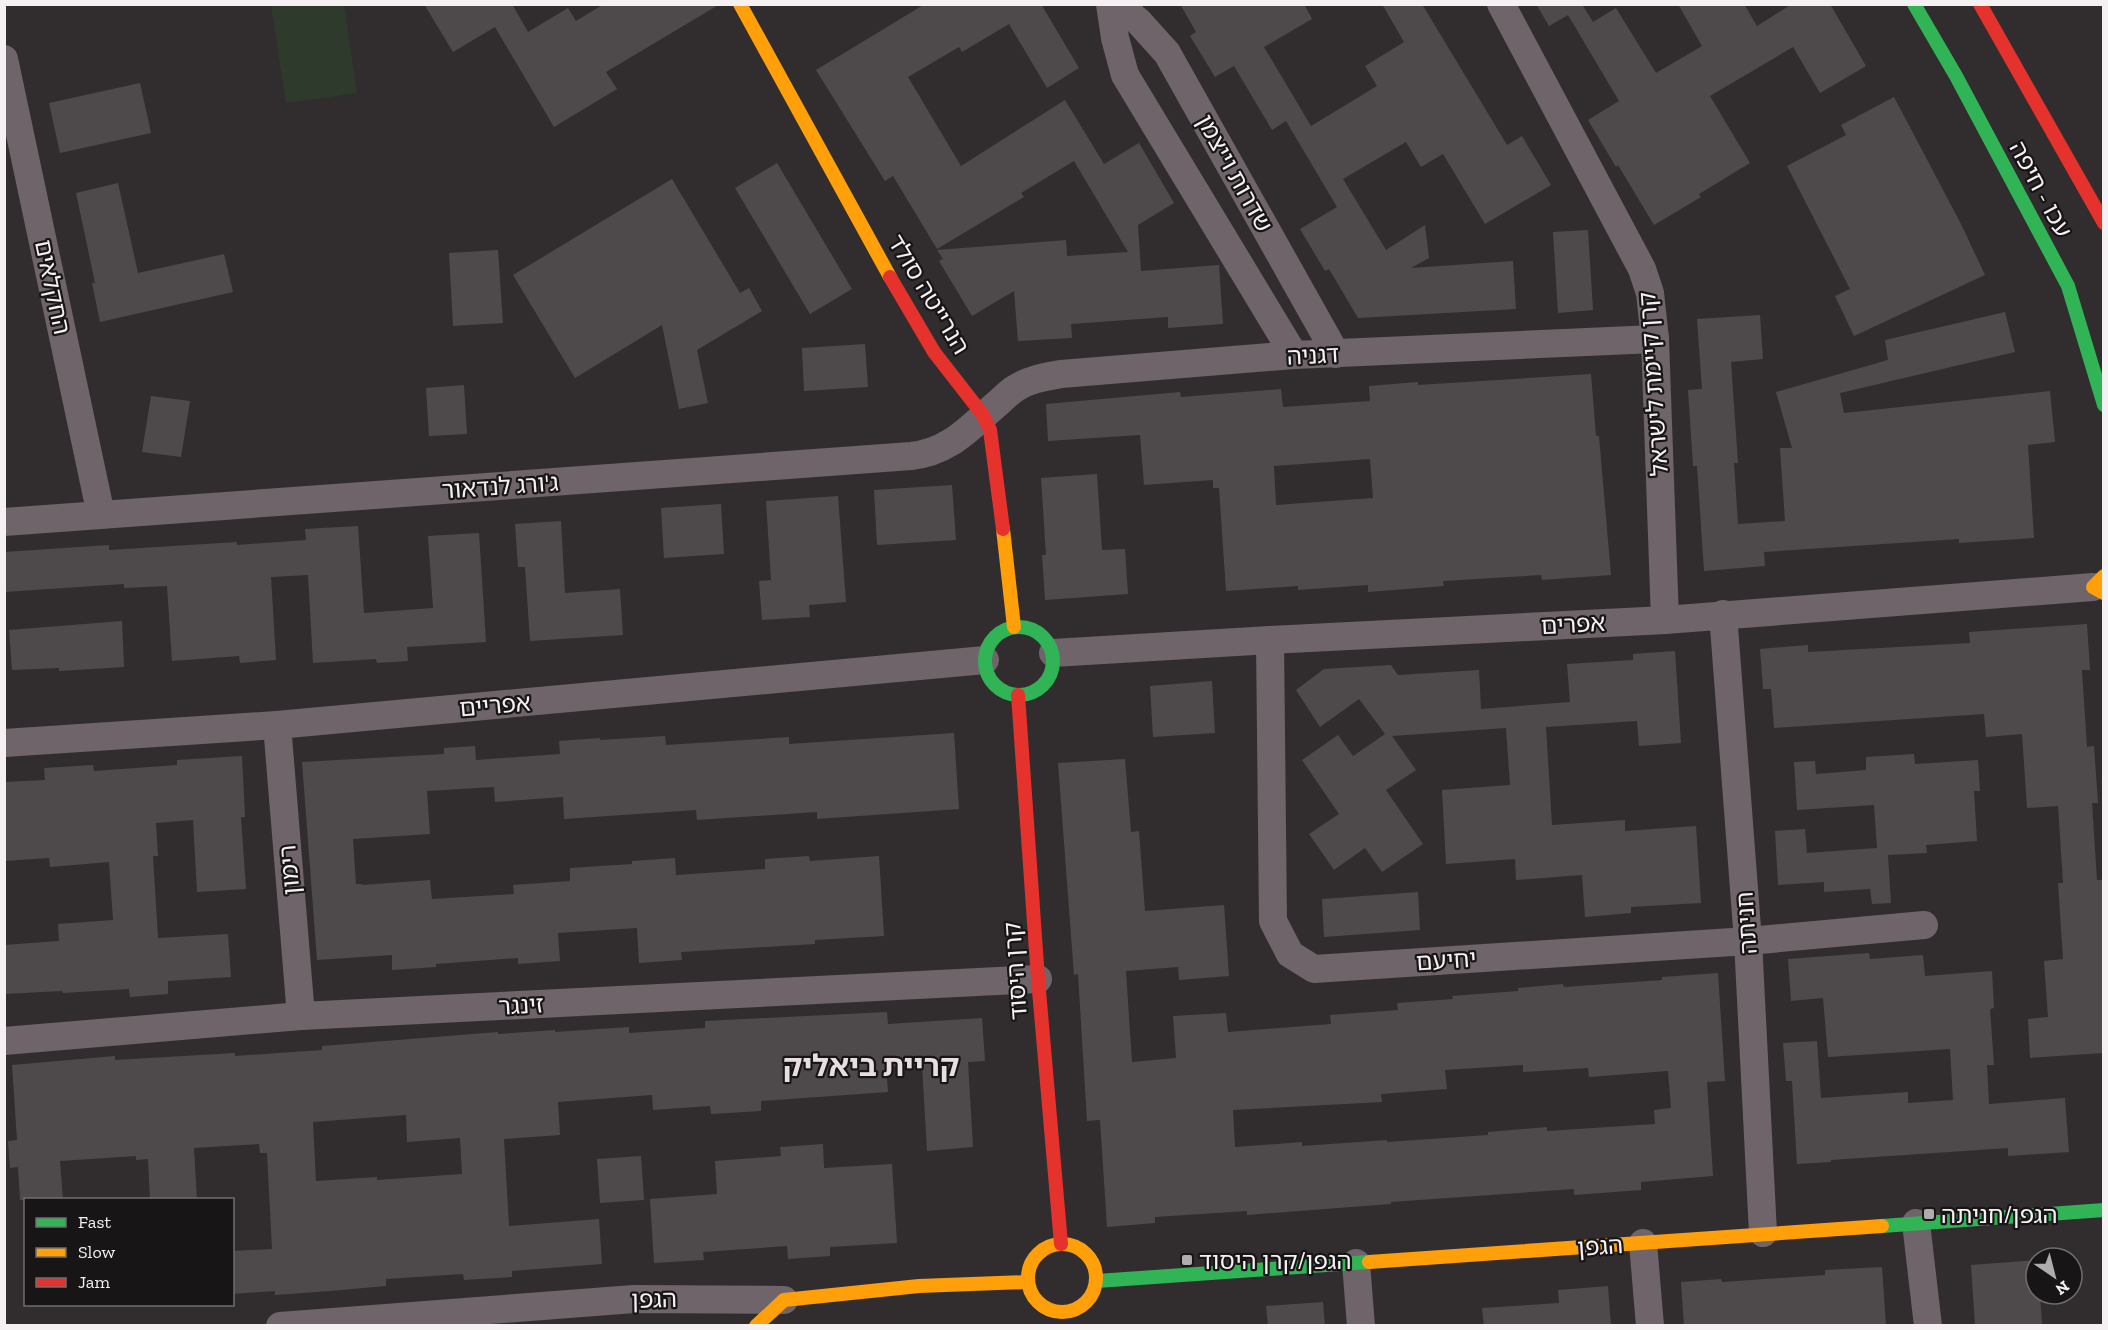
<svg xmlns="http://www.w3.org/2000/svg" width="2108" height="1330" font-family="'Zilla Slab','Noto Sans Hebrew',serif">
  <style>
    .green { fill: #2e3b2c }
    .building { fill: #4e4a4c; fill-rule: evenodd }
    .lines { fill: none; stroke-linecap: round; stroke-linejoin: round }
    .street { stroke: #6e6469; stroke-width: 28 }
    .fast { stroke: #30b455; stroke-width: 14 }
    .slow { stroke: #ff9f0a; stroke-width: 14 }
    .jam { stroke: #e5322d; stroke-width: 14 }
    .poi-dot { fill: #b0acae; stroke: #181516; stroke-width: 2 }
    .labels { text-anchor: middle; dominant-baseline: central; stroke-width: 4.5; stroke-linejoin: round; paint-order: stroke }
    .street-label { font-size: 24px; fill: #f5f0f2; stroke: #181516 }
    .poi-label { font-size: 24px; fill: #f5f0f2; stroke: #181516; text-anchor: start }
    .district-label { font-size: 30px; font-weight: bold; fill: #e8dee2; stroke: #181516 }
  </style>
  <rect width="100%" height="100%" fill="#312d2f"/>
  <!-- green -->
  <path class="green" d="M271,5h73l13,88 -71,10z"/>
  <!-- building -->
  <g class="building">
    <path d="M424,4h88l16,28 40,-24 8,13 28,-17h116l-114,68 11,17 -63,38 -59,-100 -42,25z"/>
    <path d="M925,4h116l38,64 -32,20 -38,-64 -47,28 -3,-5 -51,30 53,89 104,-66 39,64 35,-21 35,60 -36,22 3,46 78,-6 4,59 -55,4v-11l-97,7 1,14 -54,3 -4,-50 -42,25 -33,-55 4,-2 -6,-9 129,-10 1,16 61,-4 -54,-91 -53,32 3,4 -87,52 -44,-73 -8,5 -69,-111z"/>
    <path d="M1180,4h124l8,15 -48,28 47,79 66,-40 -12,-20 39,-24 -22,-38h40l85,141 15,-9 29,49 -66,39 -42,-70 -22,13 -15,-25 -63,37 43,71 39,-25 4,33 -18,10 102,-7 3,48 -158,9 -29,-49 -4,2 -25,-42 37,-22 -51,-86 -14,9 -38,-64 -19,11 -25,-41 6,-4z"/>
    <path d="M1536,4h49l-2,2 10,16 23,-14 40,65 46,-27 -24,-42h66l13,22 35,-22h38l36,62 -46,27 -27,-46 -83,49 40,67 -51,31 2,3 -47,28 -36,-60 -2,2 -28,-47 31,-19 -51,-86 -19,11z"/>
    <path d="M140,83l11,50 -91,20 -11,-50z"/>
    <path d="M1894,97l67,127 24,51 -131,61 -19,-40 15,-7 -63,-123 59,-31 -5,-10z"/>
    <path d="M777,163l75,126 -42,25 -75,-126z"/>
    <path d="M672,179l68,114 9,-5 13,23 -65,39 11,53 -29,6 -17,-84 -87,53 -62,-103z"/>
    <path d="M118,183l20,90 86,-19 9,38 -133,30 -8,-39h3l-19,-90z"/>
    <path d="M1588,230l5,80 -35,3 -5,-81z"/>
    <path d="M498,250l5,73 -50,3 -4,-73z"/>
    <path d="M2005,312l10,40 -175,41 4,20 206,-22 5,51 -27,3 6,93 -75,5v-4l-195,13 1,14 -61,5 -7,-105h-4l-5,-76 14,-1 -5,-70 63,-4 3,44 -32,3 7,101h-4l4,61 47,-3 -5,-73h12l-16,-56 112,-32 -3,-20z"/>
    <path d="M865,344l3,43 -64,4 -2,-43z"/>
    <path d="M1591,374l5,62h3l12,139 -69,5 -1,-5 -98,6 1,5 -76,6v-7l-70,5v-4l-72,5 -7,-103h-6v-8l-69,5 -4,-50 -92,6 -2,-37 134,-12 1,5 100,-8 2,18 87,-6 -1,-15 49,-4v3zM1370,459l3,39 -97,7 -2,-39z"/>
    <path d="M464,385l3,49 -38,2 -3,-48z"/>
    <path d="M151,396l39,5 -9,56 -39,-5z"/>
    <path d="M1097,474l5,76 23,-1 3,45 -83,6 -3,-45h4l-5,-77z"/>
    <path d="M952,485l4,55 -79,5 -3,-55z"/>
    <path d="M838,496l8,106 -37,3 1,12 -48,3 -3,-39 12,-1 -5,-79z"/>
    <path d="M721,504l3,50 -60,4 -3,-50z"/>
    <path d="M561,521l4,72 55,-4 3,46 -93,6 -5,-74h-7l-3,-43z"/>
    <path d="M358,526l6,87 69,-5 -5,-72 51,-3 7,109 -79,5 1,14 -31,2 -1,-4 -63,4 -5,-88 -37,2 5,83 -36,3 -1,-7 -67,5 -5,-75 -43,2v-4l-120,8v-40l105,-7v5l128,-8v3l69,-5 -1,-11z"/>
    <path d="M122,621l2,46 -65,4v-3l-47,2 -3,-40z"/>
    <path d="M2087,624l3,46h-8l5,77 7,-1 4,57h-6l5,77h6v173l-73,5 -2,-39 20,-2 -4,-56 19,-2 -5,-76h5l-5,-77 -31,2 -5,-74 -36,3 -2,-23 -210,14 -3,-39h-8l-3,-40 48,-4v7l162,-9 -1,-11z"/>
    <path d="M1675,651l6,92 -42,3 -2,-25 -91,6 6,98 73,-5v11l71,-5 5,77 -70,4v6l-46,4 -3,-42 -66,5 -1,-21 -69,5 -4,-74 68,-5 -4,-57 -114,8 24,34 -30,20 37,54 -41,28 -17,-24 -31,22 -25,-36 30,-20 -37,-54 36,-25 15,21 32,-22 -26,-35 -39,28 -24,-37 28,-21 67,-4 7,10 81,-5 2,39 89,-7 -3,-38 66,-4v-6z"/>
    <path d="M1212,681l3,52 -62,4 -3,-51z"/>
    <path d="M954,733l5,76 -142,10v-7l-120,8 -1,-10 -132,9 -1,-22 -68,5 -1,-15 -67,4 3,43 -77,5 3,45h6v1l68,-5 2,19 82,-5 -1,-9 57,-4v-13l62,-4v-3l43,-3 1,17 89,-6v-10l44,-3 1,5 69,-5 5,80 -69,4v4l-134,8 1,8 -43,3 -2,-35 -79,5 2,28 -42,3v-6l-82,6v3l-44,3v-15l-75,5 -15,-198 142,-8v-6l31,-2 1,14 84,-6 -1,-13 41,-3v2l65,-4 1,9 123,-8v7z"/>
    <path d="M1914,754l1,10 63,-4 2,31h-6l3,50 -51,4 1,8 -39,2 3,48 -19,1 -2,-15 -46,3v-10l-46,3 -3,-54 30,-2 2,24 70,-5 -3,-43 -77,5 -3,-48 21,-1 1,13 50,-4v-13z"/>
    <path d="M242,756l3,61h-4l5,72 -49,3 -4,-72 -37,3 2,33h-5l5,82 70,-4 3,43 -63,4v13l-38,3 -1,-8 -66,4 -1,-2 -58,3v-49l55,-4 -1,-17 55,-4 -4,-58 -59,5 -1,-9 -45,3v-79l41,-2 -1,-12 49,-3 1,6 83,-6v-5z"/>
    <path d="M1125,759l6,73 8,-1 6,80 79,-6 5,71 -50,4 -1,-13 -52,4 6,91 44,-4 -3,-42 53,-3 2,19 103,-8 -1,-9 68,-5 -1,-7 56,-4 -1,-3 66,-5v-3l45,-4 1,3 98,-7v-3l56,-4 7,108 -18,1 6,94 -72,6v8l-67,5v-6l-183,13v2l-144,11v-4l-92,6v6l-48,4 -7,-107 -13,1 -9,-147 -4,1 -16,-212zM1523,1065v7l65,-4 1,9 79,-6 3,37 -17,2 1,14 -108,7v-4l-59,5v3l-101,7v-2l-85,6v-4l-67,5 -2,-37 149,-8 -1,-8 66,-5 -2,-19z"/>
    <path d="M1418,892l2,38 -96,7 -2,-38z"/>
    <path d="M1869,953l1,6 53,-4 2,21 67,-5 2,37 -4,1 4,56h-7l2,39 76,-6 4,54 -61,4v-8l-177,12v2l-34,2 -5,-83h-6l-3,-38 34,-2 4,57 87,-6v11l45,-3 -3,-51 -122,8 -5,-59 -32,3 -3,-42z"/>
    <path d="M887,1012l1,12 94,-6 3,43 -17,1 5,85 -46,4 -5,-86 -36,2 2,25 -127,9v10l-50,3 -1,-8 -57,4 -1,-15 -94,7 2,33 -56,4 5,87 90,-7 3,45 -90,7v6l-48,3 -1,-6 -77,5v7l-56,5 -55,4v-4l-43,3v-43l40,-2 -5,-96h-7l-1,-9 -65,4 3,52h-47l-2,-41 -12,1v-4l-76,5 3,39h-43l-2,-33 -8,1 -2,-27 9,-1 -5,-75 103,-9v4l120,-7v3l87,-6v-4l176,-14v2l57,-4v2l74,-5v6l76,-5v-7zM406,1115l1,27 53,-4 2,36 -85,6v-3l-61,4 -3,-59z"/>
    <path d="M823,1144l1,24 68,-4 5,79 -67,4v9l-42,3 -1,-13 -84,6 1,8 -50,3 -4,-64 67,-5 -2,-33 66,-5 -1,-9z"/>
    <path d="M641,1156l3,44 -44,3 -3,-44z"/>
    <path d="M2036,1260v34h4l2,30 -67,2 -4,-61z"/>
    <path d="M1882,1267l4,59h-202l-3,-44 40,-3 1,3 103,-7v-5z"/>
    <path d="M1608,1286l3,40h-127l-2,-18 77,-5 -1,-13z"/>
    <path d="M1323,1302l2,24h-57l-2,-20z"/>
  </g>
  <g class="lines">
    <!-- street -->
    <g class="street">
      <path d="M1110,4l5,34 10,37 169,280"/>
      <path d="M1118,4l21,18 28,31 169,301"/>
      <path d="M1501,4l141,265 8,24 5,46 10,281"/>
      <path d="M4,59l97,456"/>
      <path d="M4,522l907,-66c39,-4 59,-29 87,-53 6,-5 11,-11 18,-15 14,-9 29,-11 45,-14l233,-19 361,-16"/>
      <path d="M1723,614l25,327 15,292"/>
      <path d="M1270,640l3,281 17,33 24,15 434,-28 176,-16"/>
      <path d="M1053,653l217,-13 395,-20 428,-33"/>
      <path d="M277,725l24,291"/>
      <path d="M4,743l273,-18 708,-65"/>
      <path d="M4,1041l297,-25 737,-37"/>
      <path d="M1916,1223l12,103"/>
      <path d="M1643,1243l7,83"/>
      <path d="M1356,1263l5,63"/>
      <path d="M280,1326l354,-27 150,1"/>
    </g>
    <!-- fast -->
    <g class="fast">
      <path d="M1914,4l42,72 112,210 36,119"/>
      <circle cx="1019" cy="661" r="34"/>
      <path d="M1882,1226l222,-16"/>
      <path d="M1097,1281l272,-19"/>
    </g>
    <!-- slow -->
    <g class="slow">
      <path d="M740,4l150,273"/>
      <path d="M1003,529l11,98"/>
      <path d="M2104,576l-11,11 11,6"/>
      <circle cx="1062" cy="1278" r="34"/>
      <path d="M1369,1262l513,-36"/>
      <path d="M756,1326l28,-26 135,-14 108,-4"/>
    </g>
    <!-- jam -->
    <g class="jam">
      <path d="M1980,4l124,219"/>
      <path d="M890,277l44,75 49,63 7,15 13,99"/>
      <path d="M1018,695l20,284 23,265"/>
    </g>
  </g>
  <!-- markers -->
  <g class="poi-dot">
    <rect x="1923" y="1208" width="12" height="12" rx="3"/>
    <rect x="1181" y="1254" width="12" height="12" rx="3"/>
  </g>
  <g class="labels">
    <!-- street labels -->
    <g class="street-label">
      <text transform="translate(1235 173) rotate(61)">שדרות וייצמן</text>
      <text transform="translate(2041 189) rotate(62)">עכו - חיפה</text>
      <text transform="translate(53 287) rotate(78)">החקלאים</text>
      <text transform="translate(929 294) rotate(59)">הנרייטה סולד</text>
      <text transform="translate(1313 355) rotate(-3)">דגניה</text>
      <text transform="translate(1653 384) rotate(-94)">קרן קיימת לישראל</text>
      <text transform="translate(500 486) rotate(-4)">ג'ורג לנדאור</text>
      <text transform="translate(1573 624) rotate(-3)">אפרים</text>
      <text transform="translate(495 705) rotate(-5)">אפריים</text>
      <text transform="translate(289 870) rotate(-95)">רימון</text>
      <text transform="translate(1746 923) rotate(-94)">חניתה</text>
      <text transform="translate(1446 960) rotate(-4)">יחיעם</text>
      <text transform="translate(1015 971) rotate(-94)">קרן היסוד</text>
      <text transform="translate(521 1005) rotate(-3)">זינגר</text>
      <text transform="translate(1600 1246) rotate(-4)">הגפן</text>
      <text transform="translate(654 1299) rotate(-1)">הגפן</text>
    </g>
    <!-- poi labels -->
    <g class="poi-label">
      <text x="1941" y="1214">הגפן/חניתה</text>
      <text x="1199" y="1260">הגפן/קרן היסוד</text>
    </g>
    <!-- district labels -->
    <g class="district-label">
      <text x="871" y="1066">קריית ביאליק</text>
    </g>
  </g>
  <!-- border -->
  <rect width="2108" height="1330" fill="none" stroke="#f5f0f2" stroke-width="12"/>
  <!-- legend -->
  <rect x="24" y="1198" width="210" height="108" fill="#181516" stroke="#706d6e" stroke-width="1.5"/>
  <rect x="36" y="1218" width="30" height="9" fill="#30b455" stroke="#706d6e" stroke-width="1.5"/>
  <text x="78" y="1228" font-size="18" fill="#f5f0f2">Fast</text>
  <rect x="36" y="1248" width="30" height="9" fill="#ff9f0a" stroke="#706d6e" stroke-width="1.5"/>
  <text x="78" y="1258" font-size="18" fill="#f5f0f2">Slow</text>
  <rect x="36" y="1278" width="30" height="9" fill="#e5322d" stroke="#706d6e" stroke-width="1.5"/>
  <text x="78" y="1288" font-size="18" fill="#f5f0f2">Jam</text>
  <!-- north arrow -->
  <g transform="translate(2054 1276) rotate(145)"><circle r="28" fill="#181516" stroke="#706d6e" stroke-width="1.5"/>
  <path d="M0-4.5L10 22L0 15L-10 22Z" fill="#b0acae"/>
  <text y="-9" font-size="16" font-weight="bold" text-anchor="middle" fill="#f5f0f2">N</text>
  </g>
</svg>
